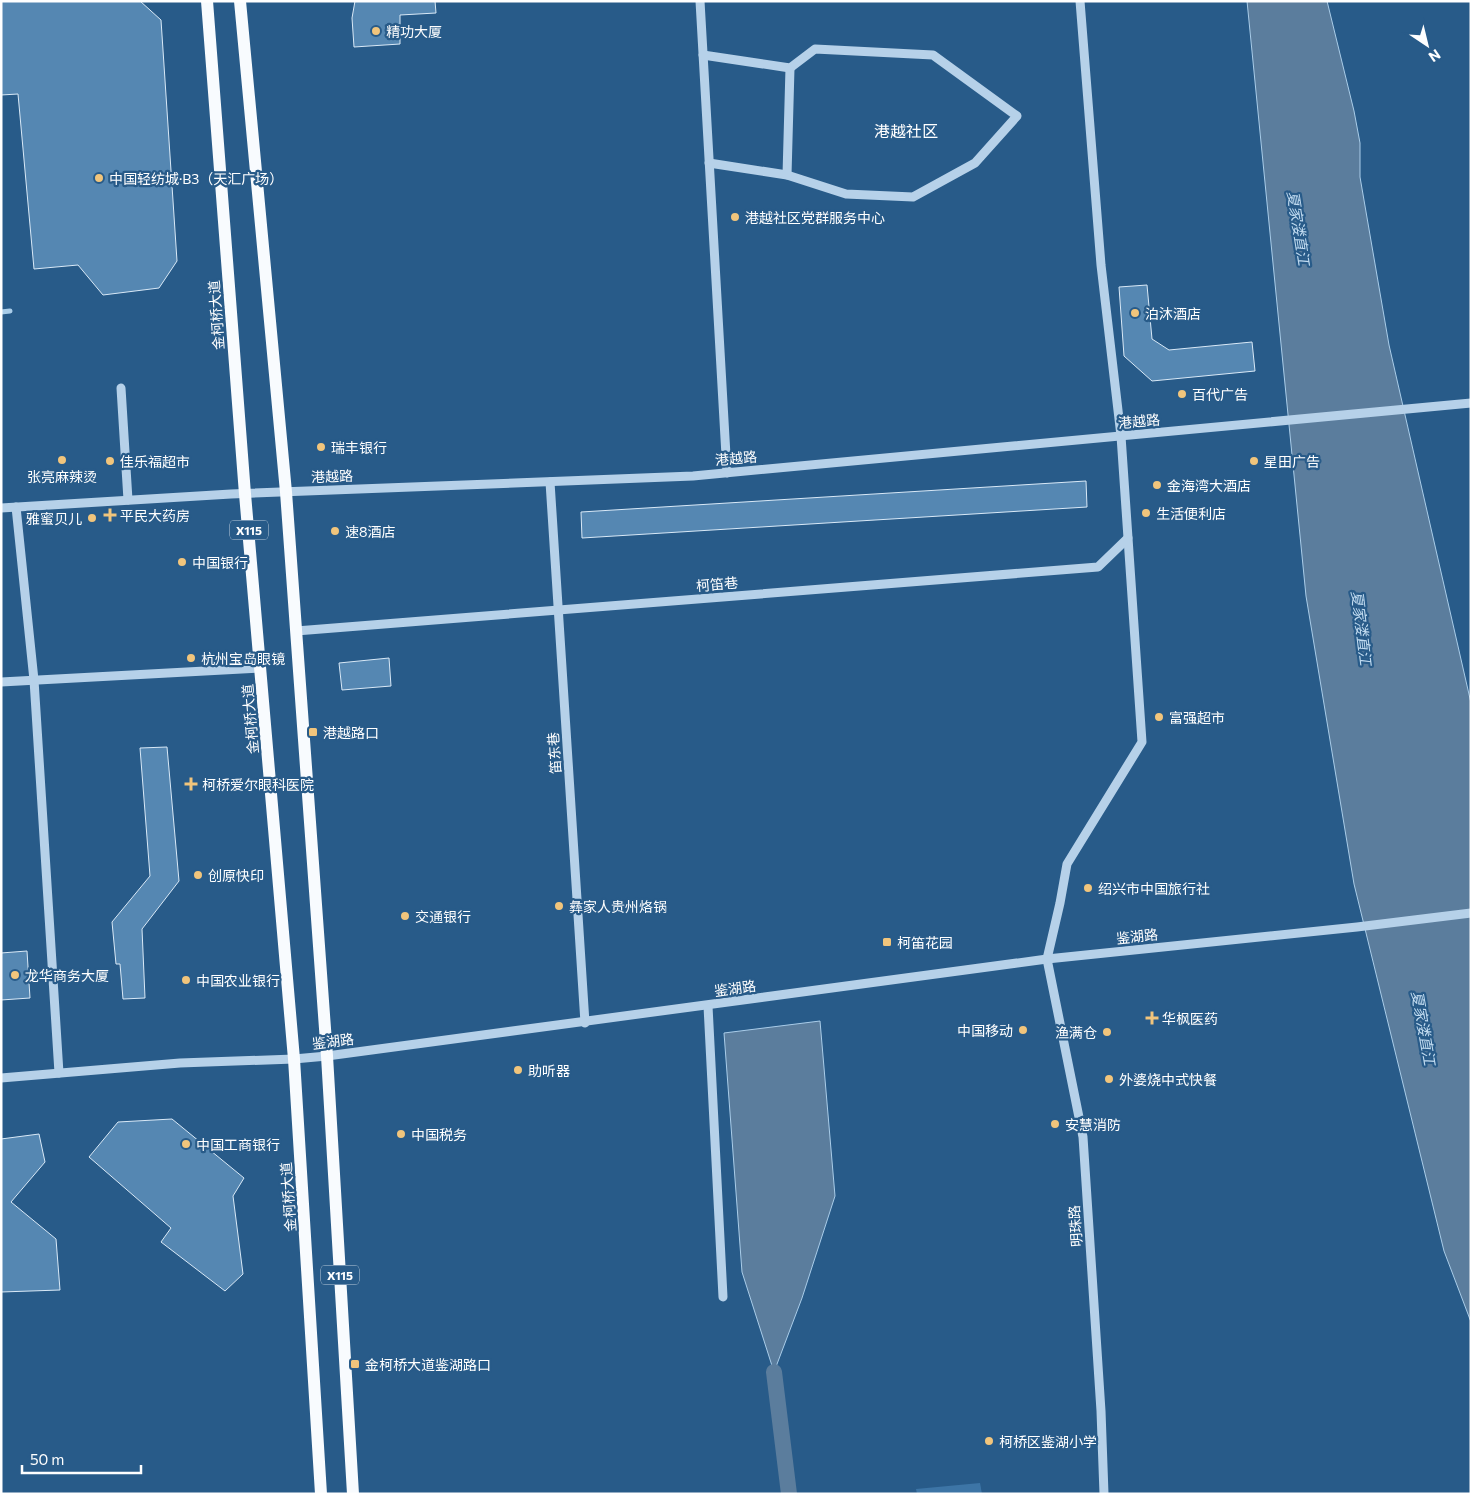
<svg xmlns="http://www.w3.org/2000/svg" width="1472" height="1495" font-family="Commissioner,'Noto Sans SC',sans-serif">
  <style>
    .grass { fill: #3d75a6 }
    .water { fill: #5b7d9d; stroke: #aacde9 }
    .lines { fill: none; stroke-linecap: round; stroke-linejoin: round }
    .stream { stroke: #aacde9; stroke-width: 5 }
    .canal { stroke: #5b7d9d; stroke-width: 16 }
    .building { fill: #5587b2; stroke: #d9e9f7 }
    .minor { stroke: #b6d1e9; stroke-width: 9 }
    .major { stroke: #f8fbfe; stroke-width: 12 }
    .poi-dot { fill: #f1c57c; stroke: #285b89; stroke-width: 2 }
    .labels { text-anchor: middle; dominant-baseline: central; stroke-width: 4.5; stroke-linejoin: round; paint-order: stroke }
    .shield { fill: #285b89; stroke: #becedc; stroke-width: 1 }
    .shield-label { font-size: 12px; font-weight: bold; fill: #fff }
    .poi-label { font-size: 14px; fill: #fff; stroke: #285b89; text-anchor: start }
    .street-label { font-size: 14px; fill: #fff; stroke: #285b89 }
    .water-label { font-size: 15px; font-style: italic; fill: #c1dbf0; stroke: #285b89 }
    .quarter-label { font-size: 16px; fill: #fff; stroke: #285b89 }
  </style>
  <rect width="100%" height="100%" fill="#285b89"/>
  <!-- grass -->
  <path class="grass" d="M980,1483l2,11h-65l-1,-5z"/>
  <!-- water -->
  <g class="water">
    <path d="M1247,1h80l27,110 6,32v34l29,168 82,358v619l-27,-71 -90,-367 -48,-288z"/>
    <path d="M820,1021l15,175 -33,102 -28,74 -32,-100 -18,-239z"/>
  </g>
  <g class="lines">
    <!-- stream -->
    <path class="stream" d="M1,312l9,-1"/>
    <!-- canal -->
    <path class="canal" d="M774,1372l15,122"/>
  </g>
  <!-- building -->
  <g class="building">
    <path d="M1,1h139l21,19 16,241 -18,27 -56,7 -25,-30 -44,4 -16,-175 -17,1z"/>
    <path d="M355,1h80l1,12 -36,2v29l-46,3 -2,-29z"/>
    <path d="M1147,285l5,54 17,11 83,-8 3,29 -103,10 -28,-25 -5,-69z"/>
    <path d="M1086,481l1,26 -505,31 -1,-26z"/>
    <path d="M389,658l2,28 -49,4 -3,-27z"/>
    <path d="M167,747l12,134 -37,48 3,69 -22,1 -3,-35h-4l-4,-42 38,-46 -10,-128z"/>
    <path d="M27,951l3,47 -29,2v-47z"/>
    <path d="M172,1119l72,59 -11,18 10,78 -18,17 -64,-49 10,-14 -82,-71 29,-35z"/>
    <path d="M39,1134l6,28 -34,40 45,37 4,51 -59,2v-153z"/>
  </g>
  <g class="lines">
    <!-- minor -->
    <g class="minor">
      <path d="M700,1l27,472"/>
      <path d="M1080,1l21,264 20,171 21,306 -75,122 -7,39 -13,56 36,178 18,274 3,83"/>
      <path d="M703,55l87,13 25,-19 118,6 84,61 -42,47 -62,34 -67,-3 -59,-19 -78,-12"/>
      <path d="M787,175l3,-107"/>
      <path d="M121,388l7,112"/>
      <path d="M550,482l35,541"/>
      <path d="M16,507l18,173 25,393"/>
      <path d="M1,508l230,-14 462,-18 778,-73"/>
      <path d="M296,631l802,-64 30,-29"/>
      <path d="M1,682l260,-14"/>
      <path d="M708,1006l15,291"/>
      <path d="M1,1078l179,-15 114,-4 33,-3 720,-97 310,-32 114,-14"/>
    </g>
    <!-- major -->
    <g class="major">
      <path d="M207,1l38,493 49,565 27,435"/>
      <path d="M240,1l46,491 41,564 26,438"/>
    </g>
  </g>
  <!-- markers -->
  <g class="poi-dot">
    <circle cx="376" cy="31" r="5"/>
    <circle cx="99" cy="178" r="5"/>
    <circle cx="735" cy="217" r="5"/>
    <circle cx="1135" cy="313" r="5"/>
    <circle cx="1182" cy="394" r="5"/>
    <circle cx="321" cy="447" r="5"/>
    <circle cx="62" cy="460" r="5"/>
    <circle cx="110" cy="461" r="5"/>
    <circle cx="1254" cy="461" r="5"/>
    <circle cx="1157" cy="485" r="5"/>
    <circle cx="1146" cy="513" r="5"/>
    <path d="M107.5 507.5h5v5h5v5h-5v5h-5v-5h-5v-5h5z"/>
    <circle cx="92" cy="518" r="5"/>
    <circle cx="335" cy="531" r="5"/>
    <circle cx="182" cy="562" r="5"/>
    <circle cx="191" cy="658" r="5"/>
    <circle cx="1159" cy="717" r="5"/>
    <rect x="308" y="727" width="10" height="10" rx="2.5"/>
    <path d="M188.5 776.5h5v5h5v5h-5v5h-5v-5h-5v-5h5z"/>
    <circle cx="198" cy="875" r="5"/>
    <circle cx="1088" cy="888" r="5"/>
    <circle cx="559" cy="906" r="5"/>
    <circle cx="405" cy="916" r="5"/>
    <rect x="882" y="937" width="10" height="10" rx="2.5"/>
    <circle cx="15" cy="975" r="5"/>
    <circle cx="186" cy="980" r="5"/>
    <path d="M1149.5 1010.5h5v5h5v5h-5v5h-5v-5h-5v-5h5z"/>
    <circle cx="1023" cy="1030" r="5"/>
    <circle cx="1107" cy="1032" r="5"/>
    <circle cx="518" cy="1070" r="5"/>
    <circle cx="1109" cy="1079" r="5"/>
    <circle cx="1055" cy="1124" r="5"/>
    <circle cx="401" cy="1134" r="5"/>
    <circle cx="186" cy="1144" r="5"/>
    <rect x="350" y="1359" width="10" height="10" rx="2.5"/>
    <circle cx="989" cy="1441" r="5"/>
  </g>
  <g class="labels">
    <!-- shield labels -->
    <g class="shield">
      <rect x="230" y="520.5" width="38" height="19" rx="4"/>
      <rect x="321" y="1265.5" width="38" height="19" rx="4"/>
    </g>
    <g class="shield-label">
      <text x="249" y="530">X115</text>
      <text x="340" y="1275">X115</text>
    </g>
    <!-- poi labels -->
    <g class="poi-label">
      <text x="386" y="31">精功大厦</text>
      <text x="109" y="178">中国轻纺城·B3（天汇广场）</text>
      <text x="745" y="217">港越社区党群服务中心</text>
      <text x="1145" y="313">泊沐酒店</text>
      <text x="1192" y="394">百代广告</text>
      <text x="331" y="447">瑞丰银行</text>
      <text x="120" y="461">佳乐福超市</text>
      <text x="1264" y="461">星田广告</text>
      <text x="62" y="476" text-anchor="middle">张亮麻辣烫</text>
      <text x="1167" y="485">金海湾大酒店</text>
      <text x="1156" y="513">生活便利店</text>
      <text x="120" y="515">平民大药房</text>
      <text x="82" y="518" text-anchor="end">雅蜜贝儿</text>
      <text x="345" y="531">速8酒店</text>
      <text x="192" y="562">中国银行</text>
      <text x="201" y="658">杭州宝岛眼镜</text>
      <text x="1169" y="717">富强超市</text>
      <text x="323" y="732">港越路口</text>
      <text x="202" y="784">柯桥爱尔眼科医院</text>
      <text x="208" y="875">创原快印</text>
      <text x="1098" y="888">绍兴市中国旅行社</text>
      <text x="569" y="906">彝家人贵州烙锅</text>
      <text x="415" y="916">交通银行</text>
      <text x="897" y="942">柯笛花园</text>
      <text x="25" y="975">龙华商务大厦</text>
      <text x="196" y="980">中国农业银行</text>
      <text x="1162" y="1018">华枫医药</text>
      <text x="1013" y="1030" text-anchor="end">中国移动</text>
      <text x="1097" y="1032" text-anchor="end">渔满仓</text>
      <text x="528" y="1070">助听器</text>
      <text x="1119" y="1079">外婆烧中式快餐</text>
      <text x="1065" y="1124">安慧消防</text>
      <text x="411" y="1134">中国税务</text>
      <text x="196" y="1144">中国工商银行</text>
      <text x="365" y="1364">金柯桥大道鉴湖路口</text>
      <text x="999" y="1441">柯桥区鉴湖小学</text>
    </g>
    <!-- street labels -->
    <g class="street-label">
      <text transform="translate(216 315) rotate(-94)">金柯桥大道</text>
      <text transform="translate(1139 421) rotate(-5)">港越路</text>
      <text transform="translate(736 458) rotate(-5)">港越路</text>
      <text transform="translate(332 476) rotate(-2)">港越路</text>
      <text transform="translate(717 584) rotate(-5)">柯笛巷</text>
      <text transform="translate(250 719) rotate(-95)">金柯桥大道</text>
      <text transform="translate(554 753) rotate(-94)">笛东巷</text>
      <text transform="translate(1137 936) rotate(-6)">鉴湖路</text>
      <text transform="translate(735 988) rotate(-8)">鉴湖路</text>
      <text transform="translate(333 1041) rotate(-7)">鉴湖路</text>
      <text transform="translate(288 1197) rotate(-94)">金柯桥大道</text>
      <text transform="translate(1075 1226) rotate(-94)">明珠路</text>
    </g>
    <!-- water labels -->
    <g class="water-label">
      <text transform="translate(1299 228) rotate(81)">夏家溇直江</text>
      <text transform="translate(1362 628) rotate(83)">夏家溇直江</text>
      <text transform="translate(1424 1028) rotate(80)">夏家溇直江</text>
    </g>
    <!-- quarter labels -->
    <g class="quarter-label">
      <text x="906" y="130">港越社区</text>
    </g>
  </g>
  <!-- border -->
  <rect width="1472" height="1495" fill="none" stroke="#ffffff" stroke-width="5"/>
  <!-- north arrow -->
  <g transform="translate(1427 45) rotate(145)" stroke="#285b89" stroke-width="4" paint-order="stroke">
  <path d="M0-4L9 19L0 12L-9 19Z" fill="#ffffff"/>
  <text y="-8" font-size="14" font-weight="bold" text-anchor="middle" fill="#ffffff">N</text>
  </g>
  <!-- scale -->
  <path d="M22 1465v8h119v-8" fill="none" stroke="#ffffff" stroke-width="2.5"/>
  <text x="30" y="1465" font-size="15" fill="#ffffff" stroke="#285b89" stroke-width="4" paint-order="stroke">50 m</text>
</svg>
